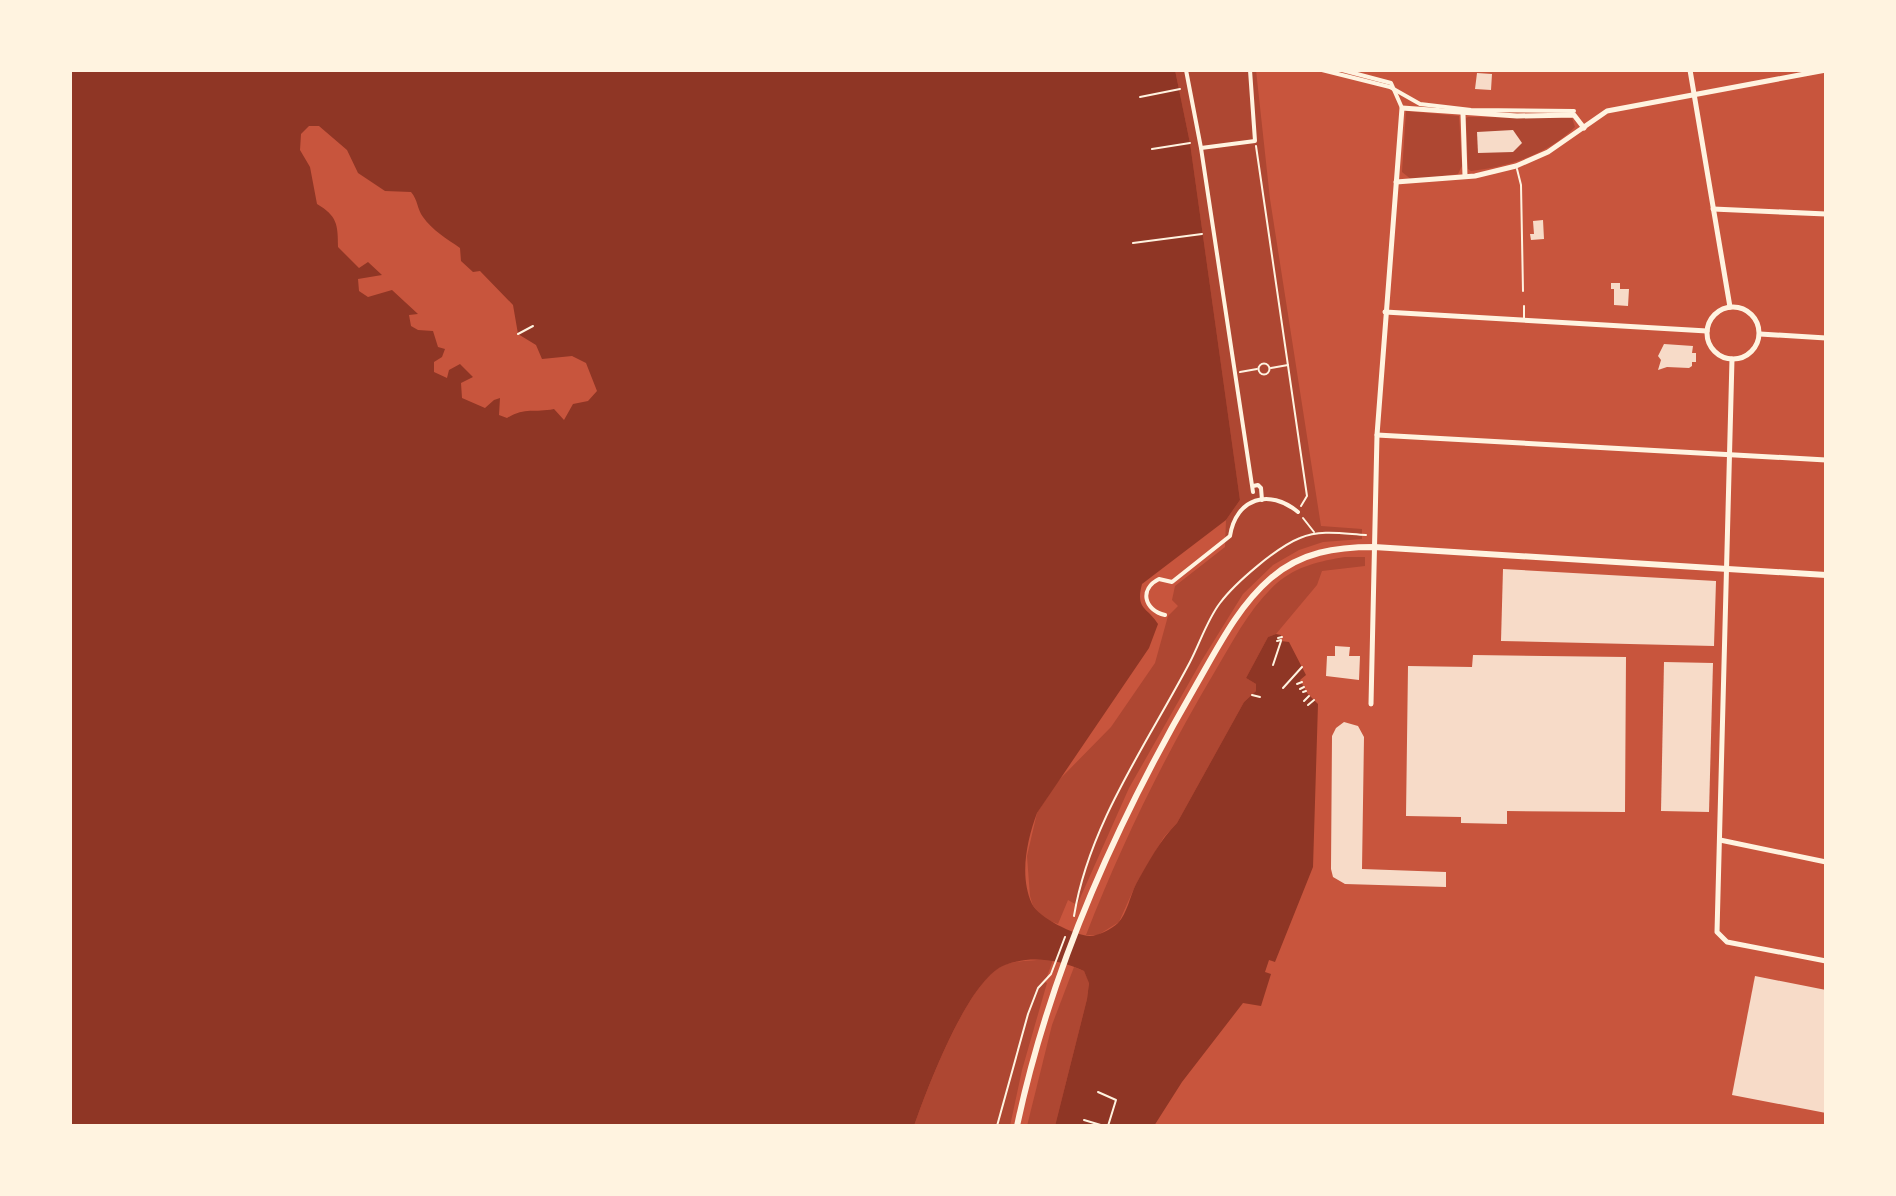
<svg xmlns="http://www.w3.org/2000/svg" width="1896" height="1196" font-family="Roboto,sans-serif">
  <style>
    .green { fill: #ae4732 }
    .water { fill: #8f3625; fill-rule: evenodd }
    .building { fill: #f7dbc8 }
    .lines { fill: none; stroke-linecap: round; stroke-linejoin: round }
    .path { stroke: #fff3e0; stroke-width: 2 }
    .service { stroke: #fff3e0; stroke-width: 2 }
    .pedestrian { stroke: #fff3e0; stroke-width: 4 }
    .minor { stroke: #fff3e0; stroke-width: 5 }
    .tertiary { stroke: #fff3e0; stroke-width: 6 }
  </style>
  <rect width="100%" height="100%" fill="#c8553d"/>
  <!-- green -->
  <g class="green">
    <path d="M1175,70h81l14,129 51,327 41,3v10l-39,3 -24,8 -26,15 -30,29 -41,66 -73,128 -52,117 -9,-5 -10,24 -13,-5 -12,-13 -3,-10 -3,-40 10,-43 20,-31 54,-55 44,-64 13,-47 10,-10 -6,-6 3,-14 50,-39 1,-27 14,-20 -50,-357z"/>
    <path d="M1406,111l53,5 3,50 -4,8 -46,6 -10,-8z"/>
    <path d="M1468,117l104,1 3,9c-27,27 -66,40 -104,44l-3,-2 -2,-51z"/>
    <path d="M1345,557h20v9l-43,5 -5,14 -41,49 -8,3 -22,41 10,6v7l-12,11 -67,121 -13,14 -28,47 -17,38 -21,13h-12c35,-90 78,-178 128,-262 19,-32 36,-66 63,-90 20,-17 43,-22 68,-26z"/>
    <path d="M1047,959l6,1 -8,22 2,1 -25,87 -12,56h-96c13,-37 54,-146 90,-161 13,-5 30,-4 43,-6z"/>
    <path d="M1074,967l10,4 5,11 -2,17 -32,127h-28l25,-101z"/>
  </g>
  <!-- water -->
  <path class="water" d="M70,70h1105l15,73 50,357 -14,20 -84,64c-7,26 6,23 16,40l-9,24 -112,165c-10,27 -18,63 -5,91 7,14 42,31 58,32 8,0 22,-7 28,-13 9,-9 12,-27 18,-39 12,-21 24,-44 41,-61l67,-121 12,-11v-7l-10,-6 22,-41 8,-3 5,1v6l8,1 17,33 -6,5 7,13 11,11 -5,163 -38,95 -6,-2 -4,12 6,2 -10,32 -18,-3 -61,79 -28,44h-99l32,-127 2,-16 -5,-12c-24,-11 -53,-16 -79,-6 -37,14 -78,124 -91,161h-844zM309,126h10l28,24 11,23 27,18 26,1c7,8 6,17 12,25 9,13 24,22 37,31l1,13 12,11 7,-1 33,34 5,29 18,11 6,14 30,-3 14,7 11,28 -9,10 -15,3 -9,16 -10,-11c-20,4 -29,-2 -47,9l-8,-3 1,-17 -6,2 -9,8 -23,-10 -1,-15 12,-6 -13,-13 -11,6 -2,8 -13,-6v-10l8,-5 3,-8 -7,-2 -5,-16 -15,-1 -7,-4 -2,-11 9,-1 -26,-24 -24,7 -9,-6 -1,-12 24,-4 -14,-13 -9,6 -21,-21c0,-23 -1,-31 -21,-43l-7,-37 -10,-17 1,-16z"/>
  <!-- building -->
  <g class="building">
    <path d="M1477,73l15,1 -1,16 -16,-1z"/>
    <path d="M1513,130l9,13 -9,9 -35,1 -1,-21z"/>
    <path d="M1543,220l1,19 -13,1 -1,-6h4l-1,-13z"/>
    <path d="M1611,283h9v6h9l-1,17 -14,-1v-16h-3z"/>
    <path d="M1664,344l29,2 -1,7h4v9h-4v4l-3,2 -22,-1 -9,3 3,-10 -3,-4z"/>
    <path d="M1503,569l213,12 -2,65 -213,-5z"/>
    <path d="M1335,646l15,1 -1,9h11l-1,24 -33,-4 1,-20h8z"/>
    <path d="M1473,655l153,2 -1,155 -118,-1v13l-46,-1v-6l-55,-1 2,-150 64,1z"/>
    <path d="M1664,662l49,1 -4,149 -48,-1z"/>
    <path d="M1344,722l14,4 6,11 -2,132 84,3v15l-101,-3 -12,-7 -2,-8 1,-133 4,-8z"/>
    <path d="M1755,976l71,14v123l-94,-18z"/>
  </g>
  <g class="lines">
    <!-- path -->
    <g class="path">
      <path d="M1140,97l40,-8"/>
      <path d="M1256,146l51,350 -6,10"/>
      <path d="M1152,149l38,-6"/>
      <path d="M1133,243l69,-9"/>
      <path d="M518,334l15,-8"/>
      <circle cx="1264" cy="369" r="5.5"/>
      <path d="M1271,368l17,-3"/>
      <path d="M1240,372l17,-3"/>
      <path d="M1303,518l11,14"/>
      <path d="M1278,638l4,-1"/>
      <path d="M1277,641l4,-1"/>
      <path d="M1273,665l8,-24"/>
      <path d="M1297,684l5,-2"/>
      <path d="M1283,688l19,-21"/>
      <path d="M1300,689l4,-2"/>
      <path d="M1303,692l3,-1"/>
      <path d="M1252,695l8,2"/>
      <path d="M1304,701l5,-5"/>
      <path d="M1308,705l6,-5"/>
      <path d="M1074,916c15,-92 73,-172 116,-254 10,-19 17,-42 30,-59 15,-20 57,-56 80,-65 21,-9 45,-4 66,-3"/>
      <path d="M1098,1092l18,8 -8,26"/>
      <path d="M1084,1120l20,6"/>
      <path d="M997,1126l31,-112 10,-26 13,-14 14,-37"/>
    </g>
    <!-- service -->
    <g class="service">
      <path d="M1517,169l4,16 2,106"/>
      <path d="M1524,306v14"/>
    </g>
    <!-- pedestrian -->
    <g class="pedestrian">
      <path d="M1186,70l15,78 52,344"/>
      <path d="M1322,70l68,17 30,17 51,6 103,1"/>
      <path d="M1342,70l49,13 11,25"/>
      <path d="M1201,148l54,-7 -5,-71"/>
      <path d="M1253,486l5,-1 3,3 1,12"/>
      <path d="M1165,615c-21,-5 -26,-26 -6,-36l13,3 58,-46c6,-38 39,-48 68,-24"/>
    </g>
    <!-- minor -->
    <g class="minor">
      <path d="M1690,70l40,237"/>
      <path d="M1463,114l2,62"/>
      <path d="M1396,182l79,-6 41,-10 32,-14 59,-41 219,-41"/>
      <path d="M1713,209l113,5"/>
      <circle cx="1733" cy="333" r="26"/>
      <path d="M1385,312l322,19"/>
      <path d="M1760,334l66,4"/>
      <path d="M1732,359l-15,573 10,10 99,19"/>
      <path d="M1377,435l449,25"/>
      <path d="M1371,704l6,-269 25,-327 115,8 57,-1 10,13"/>
      <path d="M1720,840l106,22"/>
    </g>
    <!-- tertiary -->
    <path class="tertiary" d="M1017,1126c33,-155 99,-303 178,-439 22,-38 43,-81 76,-109 30,-26 65,-31 103,-31l452,28"/>
  </g>
  <!-- border -->
  <rect width="1896" height="1196" fill="none" stroke="#fff3e0" stroke-width="144"/>
</svg>
